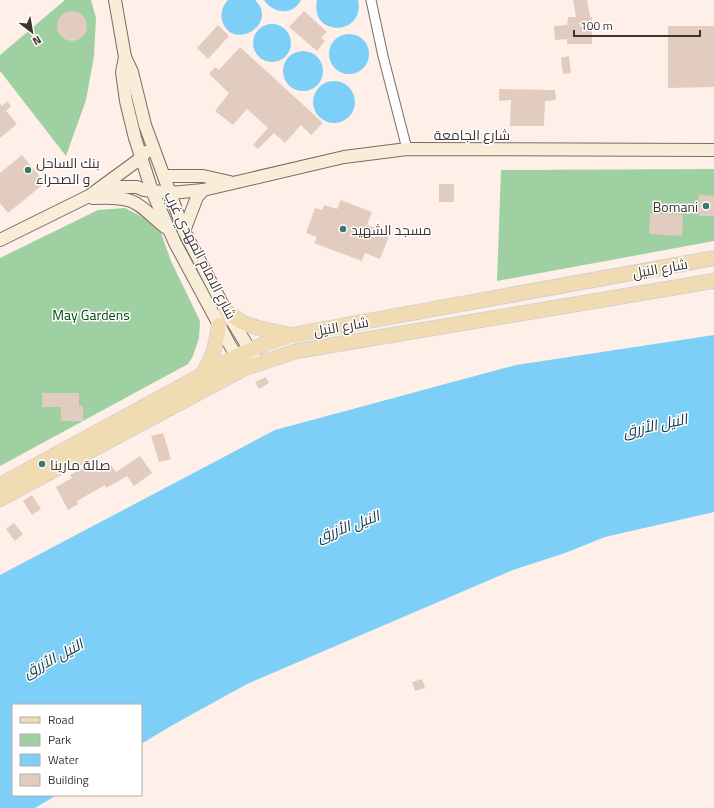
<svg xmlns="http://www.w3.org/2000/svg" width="714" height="808" font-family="'Titillium Web',Cairo,sans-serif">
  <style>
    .green { fill: #9fd0a1 }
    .water { fill: #7ecff7 }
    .building { fill: #e2ccbf }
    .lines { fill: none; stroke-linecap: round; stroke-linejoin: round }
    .street-casing { stroke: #7f6b60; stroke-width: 11 }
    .secondary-casing { stroke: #7f6b60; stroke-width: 14 }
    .primary-casing { stroke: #d4d2d1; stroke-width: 16 }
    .street { stroke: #fff; stroke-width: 9 }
    .secondary { stroke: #f8edd9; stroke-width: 12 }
    .primary { stroke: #f0dbb3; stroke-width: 14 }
    .poi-dot { fill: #377a6c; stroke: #fff; stroke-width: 1.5 }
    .labels { text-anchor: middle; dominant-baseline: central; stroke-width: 3; stroke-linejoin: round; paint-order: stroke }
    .street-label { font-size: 14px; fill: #3d342f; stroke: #fff }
    .poi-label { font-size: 14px; fill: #3d342f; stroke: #fff; text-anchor: start }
    .park-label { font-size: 14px; fill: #044613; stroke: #fff }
    .water-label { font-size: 15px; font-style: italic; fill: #15394b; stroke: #fff }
  </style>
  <rect width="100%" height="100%" fill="#fef0e8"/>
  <!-- green -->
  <g class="green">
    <path d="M65,0h26l5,18 -2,38 -8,44 -20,56 -66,-85v-16z"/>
    <path d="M714,169v72l-217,40 4,-111z"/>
    <path d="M125,208l21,11 15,14 10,28 29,60 -1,17 -6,18 -5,8 -188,102v-208l98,-48z"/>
  </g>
  <!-- water -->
  <g class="water">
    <path d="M228,0h27c25,24 -24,53 -33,20 -2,-8 1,-14 6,-20z"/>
    <path d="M264,0h37c-8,16 -28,14 -37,0z"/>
    <path d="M317,0h41c8,36 -49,38 -41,0z"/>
    <circle cx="272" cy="43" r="19"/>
    <circle cx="349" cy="54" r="20"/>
    <circle cx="303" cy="71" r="20"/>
    <circle cx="334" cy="102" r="21"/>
    <path d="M714,335v177l-109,25 -40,16 -52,17 -266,114 -76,42 -30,18v-39h-128v90h44l-22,13h-35v-233l275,-145 241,-65z"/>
  </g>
  <!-- building -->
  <g class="building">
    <path d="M573,0h14l3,17h2v27h-25v-5l-12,1 -1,-14 13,-1 1,-8h8z"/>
    <circle cx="72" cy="26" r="15"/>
    <path d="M304,11l23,21 -6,6 4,3 -8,10 -28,-24z"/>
    <path d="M218,25l11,11 -21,23 -11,-11z"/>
    <path d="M668,26h46v61l-46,1z"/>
    <path d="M240,47l83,76 -12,12 -10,-10 -16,18 -11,-10 -16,16 -5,-4 15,-17 -21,-19 -14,16 -18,-14 14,-18 -20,-19 6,-7 4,3z"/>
    <path d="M569,56l2,17 -8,1 -2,-16z"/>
    <path d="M499,89l56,1 1,10 -11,1 -1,25h-34l1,-26 -12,1z"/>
    <path d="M7,101l4,5 -5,5 11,13 -17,14v-35l2,3z"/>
    <path d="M22,155l23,28 -37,30 -8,-10v-30z"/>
    <rect x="439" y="184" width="15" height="18"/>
    <path d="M699,195l15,1v20h-15z"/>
    <path d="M341,200l31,12 -5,13 23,8 -10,26 -15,-6 -3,8 -48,-18 3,-6 -11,-4 9,-25 7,2 2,-5 13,4z"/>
    <path d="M650,213l33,2 -1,21 -33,-2z"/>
    <path d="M266,377l3,6 -10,6 -4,-7z"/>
    <path d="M42,393h37v13h4v15h-22v-14h-19z"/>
    <path d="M163,433l8,26 -12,3 -8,-26z"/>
    <path d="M140,456l12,17 -18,13 -7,-10 -21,12 -1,-3 -28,16 1,3 -10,6 -12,-23 16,-9 -2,-3 19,-10 4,7 17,-9 6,9z"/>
    <path d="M32,495l9,14 -9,6 -9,-14z"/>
    <path d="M14,523l9,11 -8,7 -9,-12z"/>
    <path d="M422,679l3,9 -10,3 -3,-9z"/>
  </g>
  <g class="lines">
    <defs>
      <path id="street" d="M371,0l12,56 24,93"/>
      <g id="secondary">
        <path d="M115,0l10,57 7,15 13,53 39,106 42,80 32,52"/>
        <path d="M125,57l-3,15 4,29 9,37 17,53 23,52 56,104 11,17"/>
        <path d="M164,176h39l27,6"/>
        <path d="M89,196l25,-9h23l7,3 26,3 33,-3 141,-33 63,-8 307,1"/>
        <path d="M93,198c44,-2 42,4 73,30"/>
        <path d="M184,231l13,-34 6,-7"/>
        <path d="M0,240l89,-44 52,-38 5,-6"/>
      </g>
      <g id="primary">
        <path d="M226,311l15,11 17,6 32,7"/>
        <path d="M202,375c11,-18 14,-29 17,-50"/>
        <path d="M0,485l237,-129 32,-14 22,-7 423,-77"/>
        <path d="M0,499l245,-131 52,-17 417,-70"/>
      </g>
    </defs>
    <!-- street casing -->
    <use href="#street" class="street-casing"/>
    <!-- secondary casing -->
    <use href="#secondary" class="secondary-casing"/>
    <!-- primary casing -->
    <use href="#primary" class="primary-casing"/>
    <!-- street -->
    <use href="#street" class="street"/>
    <!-- secondary -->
    <use href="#secondary" class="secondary"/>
    <!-- primary -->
    <use href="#primary" class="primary"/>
  </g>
  <!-- markers -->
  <g class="poi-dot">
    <circle cx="28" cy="170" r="4"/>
    <circle cx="706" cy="206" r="4"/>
    <circle cx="343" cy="229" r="4"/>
    <circle cx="42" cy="464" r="4"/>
  </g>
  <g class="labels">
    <!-- street labels -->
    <g class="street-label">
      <text x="472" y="134">شارع الجامعة</text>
      <text transform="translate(201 255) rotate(63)">شارع الامام المهدي غرب</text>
      <text transform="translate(660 268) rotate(-10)">شارع النيل</text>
      <text transform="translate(341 326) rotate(-10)">شارع النيل</text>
    </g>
    <!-- poi labels -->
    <g class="poi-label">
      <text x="36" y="162">بنك الساحل<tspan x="36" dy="16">و الصحراء</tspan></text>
      <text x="698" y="206" text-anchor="end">Bomani</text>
      <text x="351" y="229">مسجد الشهيد</text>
      <text x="50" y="464">صالة مارينا</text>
    </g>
    <!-- park labels -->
    <g class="park-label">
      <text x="91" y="314">May Gardens</text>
    </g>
    <!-- water labels -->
    <g class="water-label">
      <text transform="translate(655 425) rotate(-12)">النيل الأزرق</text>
      <text transform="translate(348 526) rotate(-20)">النيل الأزرق</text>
      <text transform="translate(53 658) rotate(-28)">النيل الأزرق</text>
    </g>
  </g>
  <!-- legend -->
  <rect x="12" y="704" width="130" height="92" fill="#ffffff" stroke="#b1aeac"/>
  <rect x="20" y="717" width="20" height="6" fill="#f0dbb3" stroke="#b1aeac"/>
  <text x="48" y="724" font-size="12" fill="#3d342f">Road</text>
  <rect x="20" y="734" width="20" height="12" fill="#9fd0a1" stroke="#b1aeac"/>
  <text x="48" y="744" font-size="12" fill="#3d342f">Park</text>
  <rect x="20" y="754" width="20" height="12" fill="#7ecff7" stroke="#b1aeac"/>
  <text x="48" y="764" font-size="12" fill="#3d342f">Water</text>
  <rect x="20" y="774" width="20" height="12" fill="#e2ccbf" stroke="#b1aeac"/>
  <text x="48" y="784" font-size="12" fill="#3d342f">Building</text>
  <!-- north arrow -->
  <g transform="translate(32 32) rotate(149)" stroke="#ffffff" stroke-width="3" paint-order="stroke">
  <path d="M0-3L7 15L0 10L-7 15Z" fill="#3d342f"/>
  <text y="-6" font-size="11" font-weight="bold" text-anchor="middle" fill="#3d342f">N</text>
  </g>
  <!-- scale -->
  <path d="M574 30v6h126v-6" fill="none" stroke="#3d342f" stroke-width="2"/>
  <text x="580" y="30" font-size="12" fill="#3d342f" stroke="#ffffff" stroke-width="3" paint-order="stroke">100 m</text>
</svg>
